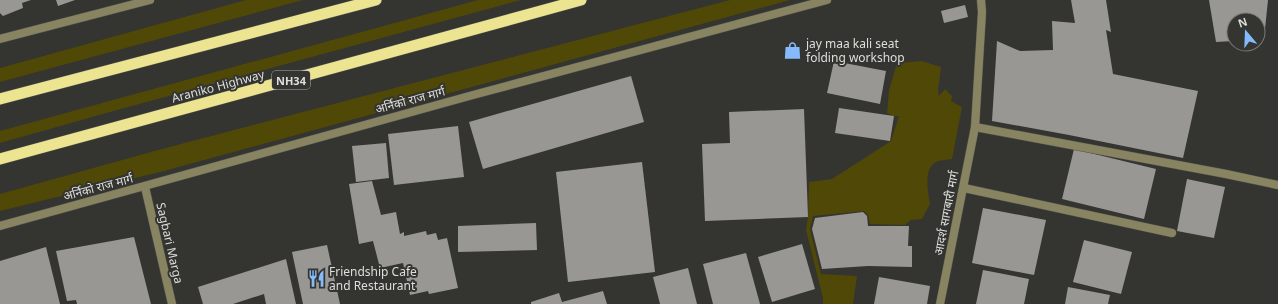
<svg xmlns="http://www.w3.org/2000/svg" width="1278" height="304" font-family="'Noto Sans','Noto Sans Devanagari',sans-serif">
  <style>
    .green { fill: #4f4806 }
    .building { fill: #989794 }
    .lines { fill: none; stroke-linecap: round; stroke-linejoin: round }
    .service-casing { stroke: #535350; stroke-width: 9 }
    .minor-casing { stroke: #535350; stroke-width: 9 }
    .trunk-casing { stroke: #535350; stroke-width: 12 }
    .service { stroke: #888461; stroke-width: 8 }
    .minor { stroke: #888461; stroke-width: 8 }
    .trunk { stroke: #ece491; stroke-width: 11 }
    .labels { text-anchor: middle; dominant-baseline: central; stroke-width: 4; stroke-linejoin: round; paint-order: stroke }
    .shield { fill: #343431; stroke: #ababa9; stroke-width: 1 }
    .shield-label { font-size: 11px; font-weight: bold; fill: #dededc }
    .poi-label { font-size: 12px; fill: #dededc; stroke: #343431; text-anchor: start }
    .street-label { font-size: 12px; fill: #dededc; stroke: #343431 }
  </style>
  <rect width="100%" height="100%" fill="#343431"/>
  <!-- green -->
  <g class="green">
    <path d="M246,0h57l-303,82v-14z"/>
    <path d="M478,0h43l-411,112 -110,31v-12z"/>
    <path d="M730,0h60l-626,171 -164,40v-17l158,-44z"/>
    <path d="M922,61l19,6 -3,24 1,5 6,-7 7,7 -1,5 11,6 -10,52c-5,1 -12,1 -16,3 -13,7 -8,31 -6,42l-8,15 -11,1 -6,5 -35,-1 -2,-9 -4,-4 -51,5 -3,13 11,45 36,2 -4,28h-30v-6l-17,-68 2,-13 1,-35 23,-3 59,-38 8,-25h-5l-7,-3 2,-23 8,-27z"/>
  </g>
  <!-- building -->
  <g class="building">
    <path d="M0,0h31l-9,3 1,5 -20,8 -3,-3z"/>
    <path d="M56,0h19l-17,6z"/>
    <path d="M1071,0h35l5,32 -5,-2 7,44 85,17 -15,67 -114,-23 -77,-14 5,-80 23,10 33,-1 -1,-29 23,2z"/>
    <path d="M1209,0h59l-4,39 -6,1v-20h-24v21l-18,1z"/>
    <path d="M965,5l3,12 -24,6 -3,-12z"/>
    <path d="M834,61l52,10 -6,33 -53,-11z"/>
    <path d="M631,76l13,46 -161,47 -14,-47z"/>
    <path d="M839,108l55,8 -4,25 -55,-8z"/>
    <path d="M804,109l4,108 -103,4 -3,-77 28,-1 -1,-31z"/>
    <path d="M458,126l6,51 -70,8 -6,-51z"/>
    <path d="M386,143l3,35 -33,4 -4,-36z"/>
    <path d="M1074,149l82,20 -12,50 -82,-20z"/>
    <path d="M642,162l13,110 -87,10 -12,-110z"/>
    <path d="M1187,179l38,8 -11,51 -37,-7z"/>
    <path d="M372,181l9,34 15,-3 4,22 4,-2v4l22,-5 1,4 9,-2 2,7 9,-2 11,50 -29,6 -1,-3 -18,4 -7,-32 -23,5 -7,-27 -14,3 -10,-60z"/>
    <path d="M983,208l63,12 -12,55 -62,-12z"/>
    <path d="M863,212l4,4 1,10h41l-1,20h4v21l-44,-1 -46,3 -10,-40 3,-11z"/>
    <path d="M536,223l1,27 -79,2v-26z"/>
    <path d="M134,237l17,67h-74l-1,-4 -9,1 -11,-50z"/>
    <path d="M1084,240l48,12 -11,42 -48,-12z"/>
    <path d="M802,244l13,45 -43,13 -14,-45z"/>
    <path d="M327,245l13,59h-37l-11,-52z"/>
    <path d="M46,247l14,57h-60v-43z"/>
    <path d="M746,253l14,51h-47l-10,-40z"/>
    <path d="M286,259l10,45h-30l-2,-10 -31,10h-30l-5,-17z"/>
    <path d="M688,268l9,36h-37l-7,-27z"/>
    <path d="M983,270l46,9 -5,25h-48z"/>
    <path d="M879,277l51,9 -3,18h-53z"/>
    <path d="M1068,287l42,8 -2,9h-43z"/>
    <path d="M603,291l4,13h-76v-2l28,-9 3,9z"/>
  </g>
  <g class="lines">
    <defs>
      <path id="service" d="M964,188l208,45"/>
      <g id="minor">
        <path d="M981,0l1,12 -7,115 251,47 52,11"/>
        <path d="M0,39l150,-39"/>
        <path d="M145,187l27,117"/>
        <path d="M0,226l473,-131 354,-95"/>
        <path d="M940,304l35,-177"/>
      </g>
      <g id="trunk">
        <path d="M0,99l376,-99"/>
        <path d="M0,159l581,-159"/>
      </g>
    </defs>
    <!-- service casing -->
    <use href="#service" class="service-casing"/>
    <!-- minor casing -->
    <use href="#minor" class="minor-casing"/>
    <!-- trunk casing -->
    <use href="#trunk" class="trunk-casing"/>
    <!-- service -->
    <use href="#service" class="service"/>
    <!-- minor -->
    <use href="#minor" class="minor"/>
    <!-- trunk -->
    <use href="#trunk" class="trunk"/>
  </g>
  <!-- icons -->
  <defs>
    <symbol id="shop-bare" viewBox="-9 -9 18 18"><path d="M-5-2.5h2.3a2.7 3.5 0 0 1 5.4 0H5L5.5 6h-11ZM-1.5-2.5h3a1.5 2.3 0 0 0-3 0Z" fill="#85bbfb" stroke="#343431" stroke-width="2.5" paint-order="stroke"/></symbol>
    <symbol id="restaurant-bare" viewBox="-9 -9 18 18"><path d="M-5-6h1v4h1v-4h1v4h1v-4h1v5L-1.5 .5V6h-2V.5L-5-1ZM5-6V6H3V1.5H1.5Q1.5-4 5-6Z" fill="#85bbfb" stroke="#343431" stroke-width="2.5" paint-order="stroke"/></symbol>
  </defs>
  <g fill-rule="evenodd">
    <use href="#shop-bare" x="780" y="38" width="25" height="25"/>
    <use href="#restaurant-bare" x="304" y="266" width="25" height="25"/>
  </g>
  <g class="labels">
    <!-- shield labels -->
    <rect class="shield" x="272" y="71" width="38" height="18" rx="3"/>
    <g class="shield-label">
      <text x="291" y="80">NH34</text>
    </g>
    <!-- poi labels -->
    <g class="poi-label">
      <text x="806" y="43">jay maa kali seat<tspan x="806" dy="14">folding workshop</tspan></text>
      <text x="329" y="271">Friendship Cafe<tspan x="329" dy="14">and Restaurant</tspan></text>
    </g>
    <!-- street labels -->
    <g class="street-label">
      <text transform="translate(218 86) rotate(-15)">Araniko Highway</text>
      <text transform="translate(410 100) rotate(-15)">अर्निको राज मार्ग</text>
      <text transform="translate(98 187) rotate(-15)">अर्निको राज मार्ग</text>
      <text transform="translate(946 213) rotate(-79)">आदर्श सागबारी मार्ग</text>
      <text transform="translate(170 243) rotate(77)">Sagbari Marga</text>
    </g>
  </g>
  <!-- north arrow -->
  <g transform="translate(1246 32) rotate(341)"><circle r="19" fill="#343431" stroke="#787875"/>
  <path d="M0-3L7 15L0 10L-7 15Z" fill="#85bbfb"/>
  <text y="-6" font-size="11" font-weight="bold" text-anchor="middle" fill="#dededc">N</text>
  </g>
</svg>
